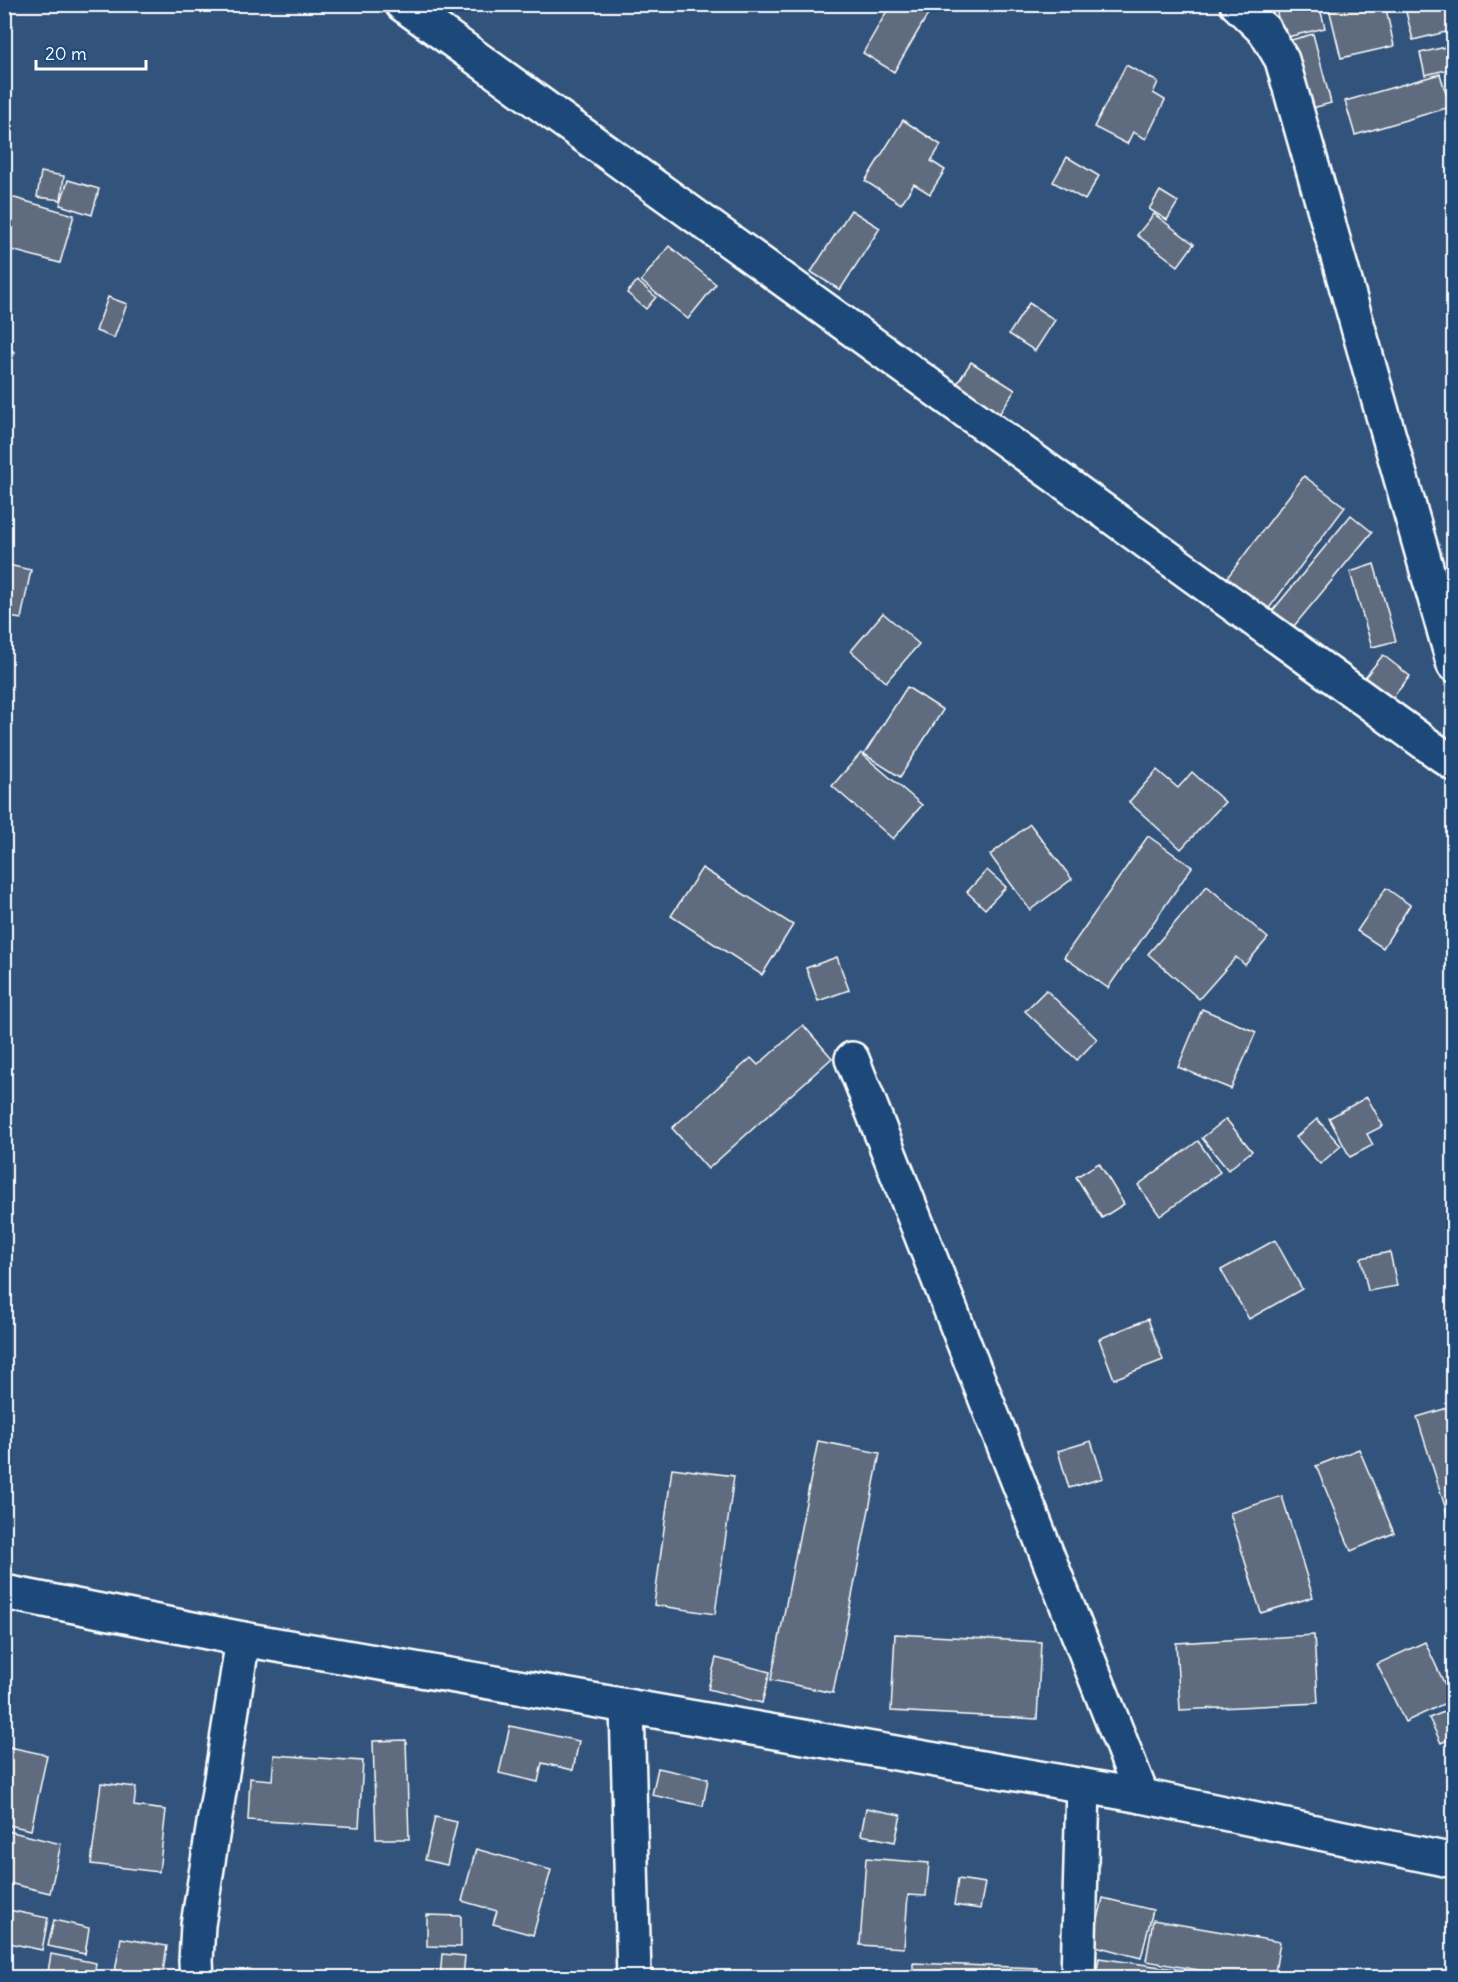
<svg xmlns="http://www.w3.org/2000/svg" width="1458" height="1982" font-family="Delius,sans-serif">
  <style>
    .building { fill: #5f6c7f; stroke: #fff; stroke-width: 1.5 }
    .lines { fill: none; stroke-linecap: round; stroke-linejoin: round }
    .minor-casing { stroke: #fff; stroke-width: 38 }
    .minor { stroke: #1f4a7a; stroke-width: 33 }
  </style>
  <rect width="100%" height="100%" fill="#32547c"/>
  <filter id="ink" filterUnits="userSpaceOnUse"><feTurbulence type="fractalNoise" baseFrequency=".0167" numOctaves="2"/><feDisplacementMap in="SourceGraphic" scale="12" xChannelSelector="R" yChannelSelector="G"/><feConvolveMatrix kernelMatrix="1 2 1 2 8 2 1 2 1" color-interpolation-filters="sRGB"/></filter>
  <g filter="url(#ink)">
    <!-- building -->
    <g class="building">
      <path d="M891,4h31l9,5 -37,63 -31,-19z"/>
      <path d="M934,4h16l-4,7z"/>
      <path d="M1294,4h25l6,24 -42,10 -7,-29z"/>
      <path d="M1328,4h57l9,42 -53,12z"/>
      <path d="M1404,4h50v26l-41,10z"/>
      <path d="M1313,34l18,69 -22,6 -18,-69z"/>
      <path d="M1454,45v23l-29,7 -5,-22z"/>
      <path d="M1126,65l32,17 -5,11 12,7 -19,39 -13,-7 -6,12 -33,-17z"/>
      <path d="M1440,74l10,33 -95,28 -10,-34z"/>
      <path d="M903,120l38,25 -10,16 14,9 -15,24 -16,-10 -13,20 -36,-23z"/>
      <path d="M1067,157l32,19 -14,24 -32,-18z"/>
      <path d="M41,172l23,4 -3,24 -24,-3z"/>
      <path d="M68,180l31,9 -7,26 -32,-10z"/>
      <path d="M1160,191l18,11 -11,18 -18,-11z"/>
      <path d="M4,195l70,20 -14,48 -56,-15z"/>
      <path d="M851,210l29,18 -40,62 -29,-18z"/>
      <path d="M1154,214l40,30 -16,22 -41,-31z"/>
      <path d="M669,246l47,38 -28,35 -47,-38z"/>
      <path d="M637,281l19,16 -10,12 -19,-16z"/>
      <path d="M108,297l19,7 -13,34 -18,-7z"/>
      <path d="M1029,303l26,17 -20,31 -26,-17z"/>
      <path d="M4,347l11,5 -11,25z"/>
      <path d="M971,362l44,28 -23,35 -44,-27z"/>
      <path d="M1304,476l41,31 -78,104 -41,-32z"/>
      <path d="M1351,515l21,17 -83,100 -20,-17z"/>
      <path d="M4,564l27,6 -10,49 -17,-3z"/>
      <path d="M1374,564l22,77 -24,6 -22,-75z"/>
      <path d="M883,613l36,31 -33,38 -35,-31z"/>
      <path d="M1383,655l27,21 -25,31 -27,-21z"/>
      <path d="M907,687l36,23 -43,67 -36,-23z"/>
      <path d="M861,753l61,52 -29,34 -61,-53z"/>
      <path d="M1157,770l21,18 14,-16 33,30 -44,47 -52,-47z"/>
      <path d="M1030,824l42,55 -42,31 -40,-55z"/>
      <path d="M1148,836l44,31 -84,121 -44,-31z"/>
      <path d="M702,868l91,57 -31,50 -91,-59z"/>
      <path d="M987,870l19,17 -21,22 -18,-17z"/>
      <path d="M1207,886l61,52 -23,27 -9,-8 -37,42 -51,-45z"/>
      <path d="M1386,888l24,17 -27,43 -26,-17z"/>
      <path d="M837,957l12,33 -31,11 -12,-33z"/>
      <path d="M1046,990l51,49 -20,21 -52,-49z"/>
      <path d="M1202,1009l54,23 -25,57 -53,-22z"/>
      <path d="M803,1025l29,33 -124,111 -36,-41 79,-70 7,7z"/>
      <path d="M1367,1097l16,29 -16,8 6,11 -23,12 -21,-39z"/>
      <path d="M1226,1119l26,32 -24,19 -26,-32z"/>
      <path d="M1317,1119l24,27 -21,18 -24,-27z"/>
      <path d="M1198,1141l22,31 -60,44 -22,-31z"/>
      <path d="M1099,1163l25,41 -22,14 -26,-41z"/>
      <path d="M1275,1240l27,49 -53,30 -28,-49z"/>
      <path d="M1390,1252l7,34 -29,5 -7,-33z"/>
      <path d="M1148,1319l15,41 -49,19 -15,-40z"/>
      <path d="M1454,1406v122l-2,1 -35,-112z"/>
      <path d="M818,1441l62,12 -47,240 -62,-13z"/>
      <path d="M1091,1441l12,37 -34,10 -11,-37z"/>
      <path d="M1359,1449l35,84 -43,18 -35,-85z"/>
      <path d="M672,1468l62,8 -19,138 -61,-9z"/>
      <path d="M1282,1496l31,101 -52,16 -31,-100z"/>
      <path d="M895,1634l146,8 -4,77 -146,-8z"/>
      <path d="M1314,1635l4,68 -138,7 -4,-67z"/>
      <path d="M1425,1642l27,58 -47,22 -28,-58z"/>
      <path d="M716,1658l54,14 -8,31 -54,-14z"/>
      <path d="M1454,1708v29l-13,6 -12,-25z"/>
      <path d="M510,1726l69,15 -6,29 -31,-7 -4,19 -39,-9z"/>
      <path d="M406,1740l3,99h-33l-3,-98z"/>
      <path d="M5,1746l42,9 -16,75 -27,-6z"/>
      <path d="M274,1755l89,6 -4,66 -111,-7 2,-42 22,2z"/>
      <path d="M658,1768l50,11 -5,27 -51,-11z"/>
      <path d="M101,1783l35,4 -2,19 32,4 -7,62 -68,-8z"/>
      <path d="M866,1808l35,7 -6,27 -34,-7z"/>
      <path d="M435,1817l22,5 -10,43 -22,-5z"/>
      <path d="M4,1830l57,14 -11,49 -46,-11z"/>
      <path d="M476,1849l75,21 -18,65 -40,-11 4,-13 -35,-10z"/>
      <path d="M866,1858l63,5 -3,33 -18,-1 -4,53 -44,-3z"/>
      <path d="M958,1879l27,4 -5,26 -26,-4z"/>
      <path d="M1103,1898l50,12 -12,48 -49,-13z"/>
      <path d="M4,1909l44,9 -6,32 -38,-8z"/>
      <path d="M427,1915l34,1v31l-34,-1z"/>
      <path d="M54,1920l35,8 -4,26 -37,-8z"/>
      <path d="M1153,1920l127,22 -6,36h-30l-98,-17z"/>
      <path d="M121,1938l46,8 -5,32 -48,-1z"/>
      <path d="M51,1954l45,9 -2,13 6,2h-53z"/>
      <path d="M442,1954l23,2 -2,22h-23z"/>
      <path d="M1099,1958l89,13v7h-92z"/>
      <path d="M913,1963l124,5v10h-124z"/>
      <path d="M1284,1972l51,6h-51z"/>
    </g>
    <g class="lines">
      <defs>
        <g id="minor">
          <path d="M402,4l1052,760"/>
          <path d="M1237,4l28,27 17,29 172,605"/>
          <path d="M852,1059l290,737"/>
          <path d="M4,1592l239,47 899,157 312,65"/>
          <path d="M627,1706l7,272"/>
          <path d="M197,1978l-1,-17 2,-36 45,-286"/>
          <path d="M1078,1978l5,-192"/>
        </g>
      </defs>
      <!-- minor casing -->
      <use href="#minor" class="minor-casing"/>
      <!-- minor -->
      <use href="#minor" class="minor"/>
    </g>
  </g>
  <!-- margin -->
  <rect width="1458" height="1982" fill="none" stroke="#1f4a7a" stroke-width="24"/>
  <rect x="12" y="12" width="1434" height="1958" fill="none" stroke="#fff" stroke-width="2" filter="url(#ink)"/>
  <!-- scale -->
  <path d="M36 60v9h110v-9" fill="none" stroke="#ffffff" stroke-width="3"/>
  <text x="45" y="60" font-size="18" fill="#ffffff" stroke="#1f4a7a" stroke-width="4.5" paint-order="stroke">20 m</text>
</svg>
